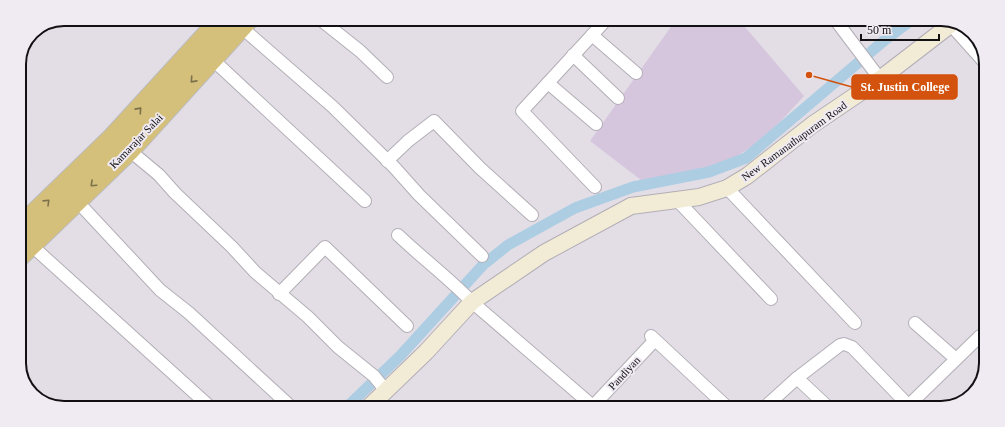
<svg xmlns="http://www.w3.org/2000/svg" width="1005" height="427" font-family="'Times New Roman',serif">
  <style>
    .green { fill: #d5c6de }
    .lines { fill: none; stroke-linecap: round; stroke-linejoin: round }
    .canal { stroke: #adcde3; stroke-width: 11 }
    .street-casing { stroke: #b3aeb6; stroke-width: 14 }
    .secondary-casing { stroke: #b3aeb6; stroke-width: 18 }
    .highway-casing { stroke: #bdbcbd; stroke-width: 23 }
    .street { stroke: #fff; stroke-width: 12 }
    .secondary { stroke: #f2ecd7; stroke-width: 16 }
    .highway { stroke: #d5c07b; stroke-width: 21 }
    .oneway { stroke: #7d714c }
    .labels { text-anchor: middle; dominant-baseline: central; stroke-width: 4; stroke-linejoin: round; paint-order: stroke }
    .street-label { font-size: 11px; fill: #121013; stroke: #f0ebf3 }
    .rim { fill: none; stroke: #121013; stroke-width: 2 }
    .leader { fill: none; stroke: #d3520d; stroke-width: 1.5 }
    .callout-dot { fill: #d3520d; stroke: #f0ebf3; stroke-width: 1.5 }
    .callout { fill: #d3520d; stroke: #d3520d; stroke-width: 1.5 }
    .callout-label { font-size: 12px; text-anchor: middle; font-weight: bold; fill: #fff }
  </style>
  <rect width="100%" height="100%" fill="#e3dee6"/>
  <!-- green -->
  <path class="green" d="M675,21h65l64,75c-25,28 -51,56 -88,70 -23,8 -50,10 -75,14l-51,-39z"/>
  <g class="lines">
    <!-- canal -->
    <path class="canal" d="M348,406l52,-50 83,-91 25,-20 67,-37 58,-21 76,-15 37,-14 140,-119 23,-17"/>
    <defs>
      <g id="street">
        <path d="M321,20l39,31 27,26"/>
        <path d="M240,21l1,6 92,80 61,60 25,28 63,61"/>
        <path d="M837,22l43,57"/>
        <path d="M951,25l35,39"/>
        <path d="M592,35l44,38"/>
        <path d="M573,55l45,43"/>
        <path d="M212,59l153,142"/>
        <path d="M548,83l48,41"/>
        <path d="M129,150l30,25 16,18 57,54 23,25 53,45 30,30 36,29 12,15"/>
        <path d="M387,161l21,-20 26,-20 46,47 52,47"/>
        <path d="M595,187l-73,-76 83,-90"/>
        <path d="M727,188l128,135"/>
        <path d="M76,200l84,90 29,23 101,93"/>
        <path d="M677,200l94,99"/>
        <path d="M398,235c24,23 51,43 74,67l122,105"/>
        <path d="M31,245l177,160"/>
        <path d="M279,294l46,-47 82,79"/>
        <path d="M915,323l41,36"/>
        <path d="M651,336l76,71"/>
        <path d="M797,378l43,-33 4,-1 8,3 59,61"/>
        <path d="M909,405l71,-69"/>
        <path d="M593,406l62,-66"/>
        <path d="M765,407l32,-29 32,30"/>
      </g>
      <path id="secondary" d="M370,406l56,-54 46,-50 72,-49 87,-47 68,-9 28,-9 20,-12 65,-51 68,-46 74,-57"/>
      <g id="highway">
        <path d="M19,229l93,-90 109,-119"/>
        <path d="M19,256l110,-106 118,-130"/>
      </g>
    </defs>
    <!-- street casing -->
    <use href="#street" class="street-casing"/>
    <!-- secondary casing -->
    <use href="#secondary" class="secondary-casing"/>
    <!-- highway casing -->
    <use href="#highway" class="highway-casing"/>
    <!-- street -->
    <use href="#street" class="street"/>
    <!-- secondary -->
    <use href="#secondary" class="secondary"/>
    <!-- highway -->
    <use href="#highway" class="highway"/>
  </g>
  <!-- one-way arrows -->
  <defs><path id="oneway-chevron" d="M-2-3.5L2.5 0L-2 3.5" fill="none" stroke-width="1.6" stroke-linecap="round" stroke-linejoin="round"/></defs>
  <g class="oneway">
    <use href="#oneway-chevron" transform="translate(193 80) rotate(132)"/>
    <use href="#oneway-chevron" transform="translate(139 110) rotate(-48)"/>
    <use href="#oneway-chevron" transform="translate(93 184) rotate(137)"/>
    <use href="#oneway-chevron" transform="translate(47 202) rotate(-44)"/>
  </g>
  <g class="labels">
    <!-- street labels -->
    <g class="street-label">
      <text transform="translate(136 141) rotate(-46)">Kamarajar Salai</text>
      <text transform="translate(794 141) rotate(-36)">New Ramanathapuram Road</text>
      <text transform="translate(624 373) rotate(-47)">Pandiyan</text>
    </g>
  </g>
  <!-- crop -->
  <path d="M0 0H1005V427H0ZM64 26H941A38 38 0 0 1 979 64V363A38 38 0 0 1 941 401H64A38 38 0 0 1 26 363V64A38 38 0 0 1 64 26Z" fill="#f0ebf3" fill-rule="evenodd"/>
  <path class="rim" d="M64 26H941A38 38 0 0 1 979 64V363A38 38 0 0 1 941 401H64A38 38 0 0 1 26 363V64A38 38 0 0 1 64 26Z"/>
  <!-- callouts -->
  <path class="leader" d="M809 75L852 87"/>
  <circle class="callout-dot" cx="809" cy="75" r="4"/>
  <rect class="callout" x="852" y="75" width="105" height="24" rx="4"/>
  <g class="callout-label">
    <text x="905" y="91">St. Justin College</text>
  </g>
  <!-- scale -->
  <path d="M861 34v6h78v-6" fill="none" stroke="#121013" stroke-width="2"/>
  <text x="867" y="34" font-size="12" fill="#121013" stroke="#f0ebf3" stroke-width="3" paint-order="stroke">50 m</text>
</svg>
